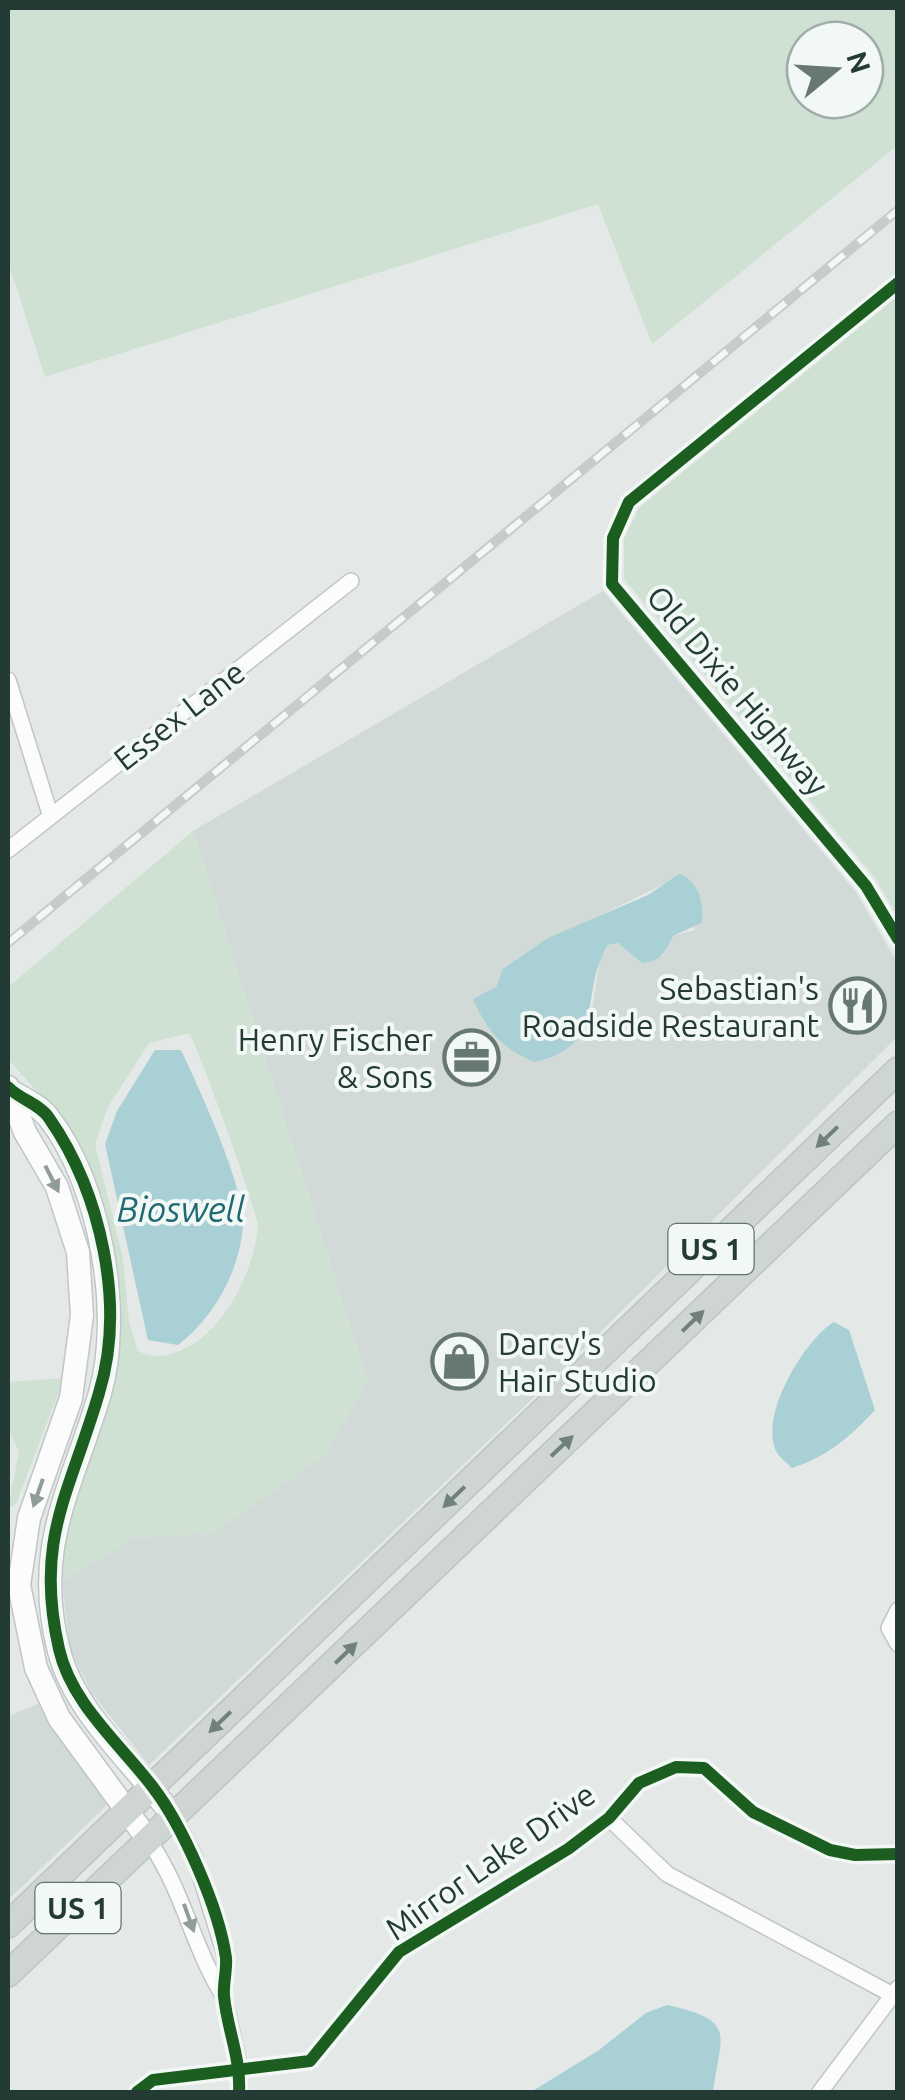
<svg xmlns="http://www.w3.org/2000/svg" width="905" height="2100" font-family="Ubuntu,sans-serif">
  <style>
    .built { fill: #d2dad7; fill-rule: evenodd }
    .green { fill: #cee1d3; fill-rule: evenodd }
    .water { fill: #a8d0d5 }
    .lines { fill: none; stroke-linecap: round; stroke-linejoin: round }
    .street-casing { stroke: #c1c6c4; stroke-width: 18 }
    .secondary-casing { stroke: #c0c6c4; stroke-width: 25 }
    .primary-casing { stroke: #bdc5c2; stroke-width: 28 }
    .street { stroke: #fbfcfb; stroke-width: 15 }
    .secondary { stroke: #fbfcfb; stroke-width: 22 }
    .primary { stroke: #ced5d3; stroke-width: 25 }
    .rail-casing { stroke: #c7cbc9; stroke-width: 10 }
    .rail { stroke: #f2f8f5; stroke-width: 6; stroke-dasharray: 19; stroke-linecap: butt }
    .cycleway-casing { stroke: #f2f8f5; stroke-width: 19 }
    .cycleway { stroke: #1b5e20; stroke-width: 12 }
    .oneway { fill: #70807c }
    .oneway2 { fill: #8f9c98 }
    .labels { text-anchor: middle; dominant-baseline: central; stroke-width: 8; stroke-linejoin: round; paint-order: stroke }
    .shield { fill: #f2f8f5; stroke: #61746e; stroke-width: 2.5 }
    .shield-label { font-size: 30px; font-weight: bold; fill: #233b34 }
    .street-label { font-size: 32px; fill: #233b34; stroke: #f2f8f5 }
    .poi-label { font-size: 32px; fill: #233b34; stroke: #f2f8f5; text-anchor: end }
    .water-label { font-size: 35px; font-style: italic; fill: #216a73; stroke: #f2f8f5 }
  </style>
  <rect width="100%" height="100%" fill="#e4e9e7"/>
  <!-- built -->
  <g class="built">
    <path d="M603,591l253,301 41,70v75l-345,343 -403,385 -58,-73 -21,-43 -8,-68 74,-44 77,-4 112,-78 42,-75 -174,-549zM672,880l23,50 -23,6 -8,18 -16,9h-6l-24,-20 -10,2 -8,14 -9,56 -95,-28 7,-17 29,-21z"/>
    <path d="M38,1704l69,101 -99,95v-184z"/>
  </g>
  <!-- green -->
  <g class="green">
    <path d="M8,8h889v138l-245,198 -54,-140 -553,173 -37,-116zM805,40h60v60h-60z"/>
    <path d="M897,297v618l-21,-36 -252,-300v-40l15,-31z"/>
    <path d="M193,831l174,549 -42,75 -112,78 -77,4 -74,44 3,-53 53,-232 -54,-174 -56,-63v-72zM189,1033c9,14 70,182 69,193 -4,41 -26,88 -58,113 -19,14 -40,23 -62,12l-9,-29 -6,-63 -28,-115 13,-37 41,-64z"/>
    <path d="M64,1378l-48,126 -8,4 11,-56 -11,-24v-46z"/>
  </g>
  <!-- water -->
  <g class="water">
    <path d="M679,874c19,5 27,33 22,49l-28,13c-8,16 -12,26 -31,27l-24,-20 -10,2c-29,45 0,102 -74,117 -32,-14 -47,-31 -61,-63l23,-12 7,-18 45,-31 100,-43z"/>
    <path d="M155,1050h26c17,36 65,140 62,176 -4,47 -29,91 -65,119l-30,-5 -43,-196 12,-33z"/>
    <path d="M834,1322l15,8 26,80c-25,27 -48,47 -83,58 -5,-5 -13,-11 -16,-17 -17,-36 29,-112 58,-129z"/>
    <path d="M667,2005c72,16 53,29 46,87h-182l68,-42 47,-37z"/>
  </g>
  <g class="lines">
    <defs>
      <g id="street">
        <path d="M898,283l-269,219 -16,36 -1,46 254,302 32,53"/>
        <path d="M8,680l42,134"/>
        <path d="M8,850l343,-269"/>
        <path d="M898,1610l-9,18 9,16"/>
        <path d="M609,1818l58,56 224,120"/>
        <path d="M175,1819l19,37 32,102 -2,39 16,72 -1,23"/>
        <path d="M149,1841c34,49 44,107 75,156"/>
        <path d="M137,2092l16,-12 157,-19 89,-109 169,-103 41,-31 30,-35 37,-16 28,1 49,44 77,38 25,5 43,-1"/>
        <path d="M820,2092l78,-104"/>
      </g>
      <g id="secondary">
        <path d="M8,1087l17,45 32,55 21,65 4,63 -11,83 -42,120 -10,67 17,83 23,50 90,123"/>
        <path d="M11,1091c11,7 29,15 37,26 52,65 75,197 52,276 -28,95 -68,154 -41,258 16,63 79,116 116,168"/>
      </g>
      <g id="primary">
        <path d="M8,1925l890,-855"/>
        <path d="M8,1974l890,-850"/>
      </g>
    </defs>
    <!-- street casing -->
    <use href="#street" class="street-casing"/>
    <!-- secondary casing -->
    <use href="#secondary" class="secondary-casing"/>
    <!-- primary casing -->
    <use href="#primary" class="primary-casing"/>
    <!-- street -->
    <use href="#street" class="street"/>
    <!-- secondary -->
    <use href="#secondary" class="secondary"/>
    <!-- primary -->
    <use href="#primary" class="primary"/>
    <defs>
      <path id="rail" d="M8,943l890,-733"/>
    </defs>
    <!-- rail casing -->
    <use href="#rail" class="rail-casing"/>
    <!-- rail -->
    <use href="#rail" class="rail"/>
    <defs>
      <g id="cycleway">
        <path d="M898,283l-269,219 -16,36 -1,46 254,302 32,53"/>
        <path d="M8,1087c11,12 32,17 41,31 52,75 77,187 50,275 -29,100 -65,146 -40,256 12,54 61,95 93,137 31,40 67,122 74,172 1,12 -3,26 -2,38 3,33 17,62 15,96"/>
        <path d="M137,2092l16,-12 157,-19 89,-109 169,-103 41,-31 30,-35 37,-16 28,1 49,44 77,38 25,5 43,-1"/>
      </g>
    </defs>
    <!-- cycleway casing -->
    <use href="#cycleway" class="cycleway-casing"/>
    <!-- cycleway -->
    <use href="#cycleway" class="cycleway"/>
  </g>
  <!-- one-way arrows -->
  <defs><path id="oneway-solid" d="M-6-.8H1V-3.2L6.5 0L1 3.2V.8H-6Z" transform="scale(2.5)"/></defs>
  <g class="oneway">
    <use href="#oneway-solid" transform="translate(827 1137) rotate(136)"/>
    <use href="#oneway-solid" transform="translate(693 1321) rotate(-44)"/>
    <use href="#oneway-solid" transform="translate(562 1446) rotate(-43)"/>
    <use href="#oneway-solid" transform="translate(454 1497) rotate(136)"/>
    <use href="#oneway-solid" transform="translate(346 1653) rotate(-44)"/>
    <use href="#oneway-solid" transform="translate(220 1722) rotate(136)"/>
  </g>
  <g class="oneway2">
    <use href="#oneway-solid" transform="translate(52 1179) rotate(63)"/>
    <use href="#oneway-solid" transform="translate(38 1493) rotate(109)"/>
    <use href="#oneway-solid" transform="translate(189 1918) rotate(70)"/>
  </g>
  <!-- icons -->
  <defs>
    <symbol id="restaurant-ring" viewBox="-11 -11 22 22"><circle r="9.5" fill="#f2f8f5" stroke="#677873" stroke-width="1.5"/><path d="M-5-6h1v4h1v-4h1v4h1v-4h1v5L-1.5 .5V6h-2V.5L-5-1ZM5-6V6H3V1.5H1.5Q1.5-4 5-6Z" fill="#677873"/></symbol>
    <symbol id="office-ring" viewBox="-11 -11 22 22"><circle r="9.5" fill="#f2f8f5" stroke="#677873" stroke-width="1.5"/><path d="M-6-3h4V-5.5h4V-3h4V5H-6ZM-1-4.5V-3h2v-1.5ZM-6 0V1H6V0Z" fill="#677873"/></symbol>
    <symbol id="shop-ring" viewBox="-11 -11 22 22"><circle r="9.5" fill="#f2f8f5" stroke="#677873" stroke-width="1.5"/><path d="M-5-2.5h2.3a2.7 3.5 0 0 1 5.4 0H5L5.5 6h-11ZM-1.5-2.5h3a1.5 2.3 0 0 0-3 0Z" fill="#677873"/></symbol>
  </defs>
  <g fill-rule="evenodd">
    <use href="#restaurant-ring" x="826" y="974" width="63" height="63"/>
    <use href="#office-ring" x="440" y="1026" width="63" height="63"/>
    <use href="#shop-ring" x="428" y="1330" width="63" height="63"/>
  </g>
  <g class="labels">
    <!-- shield labels -->
    <g class="shield">
      <rect x="668.5" y="1224" width="85" height="50" rx="8"/>
      <rect x="35.5" y="1883" width="85" height="50" rx="8"/>
    </g>
    <g class="shield-label">
      <text x="711" y="1249">US 1</text>
      <text x="78" y="1908">US 1</text>
    </g>
    <!-- street labels -->
    <g class="street-label">
      <text transform="translate(738 690) rotate(50)">Old Dixie Highway</text>
      <text transform="translate(179 715) rotate(-38)">Essex Lane</text>
      <text transform="translate(490 1861) rotate(-35)">Mirror Lake Drive</text>
    </g>
    <!-- poi labels -->
    <g class="poi-label">
      <text x="819" y="988">Sebastian's<tspan x="819" dy="37">Roadside Restaurant</tspan></text>
      <text x="433" y="1039">Henry Fischer<tspan x="433" dy="37">&amp; Sons</tspan></text>
      <text x="498" y="1343" text-anchor="start">Darcy's<tspan x="498" dy="37">Hair Studio</tspan></text>
    </g>
    <!-- water labels -->
    <g class="water-label">
      <text x="181" y="1209">Bioswell</text>
    </g>
  </g>
  <!-- border -->
  <rect width="905" height="2100" fill="none" stroke="#233b34" stroke-width="20"/>
  <!-- north arrow -->
  <g transform="translate(835 70) rotate(72)"><circle r="48" fill="#f2f8f5" stroke="#9faca8" stroke-width="2.5"/>
  <path d="M0-8L18 38L0 25L-18 38Z" fill="#677873"/>
  <text y="-15" font-size="28" font-weight="bold" text-anchor="middle" fill="#233b34">N</text>
  </g>
</svg>
